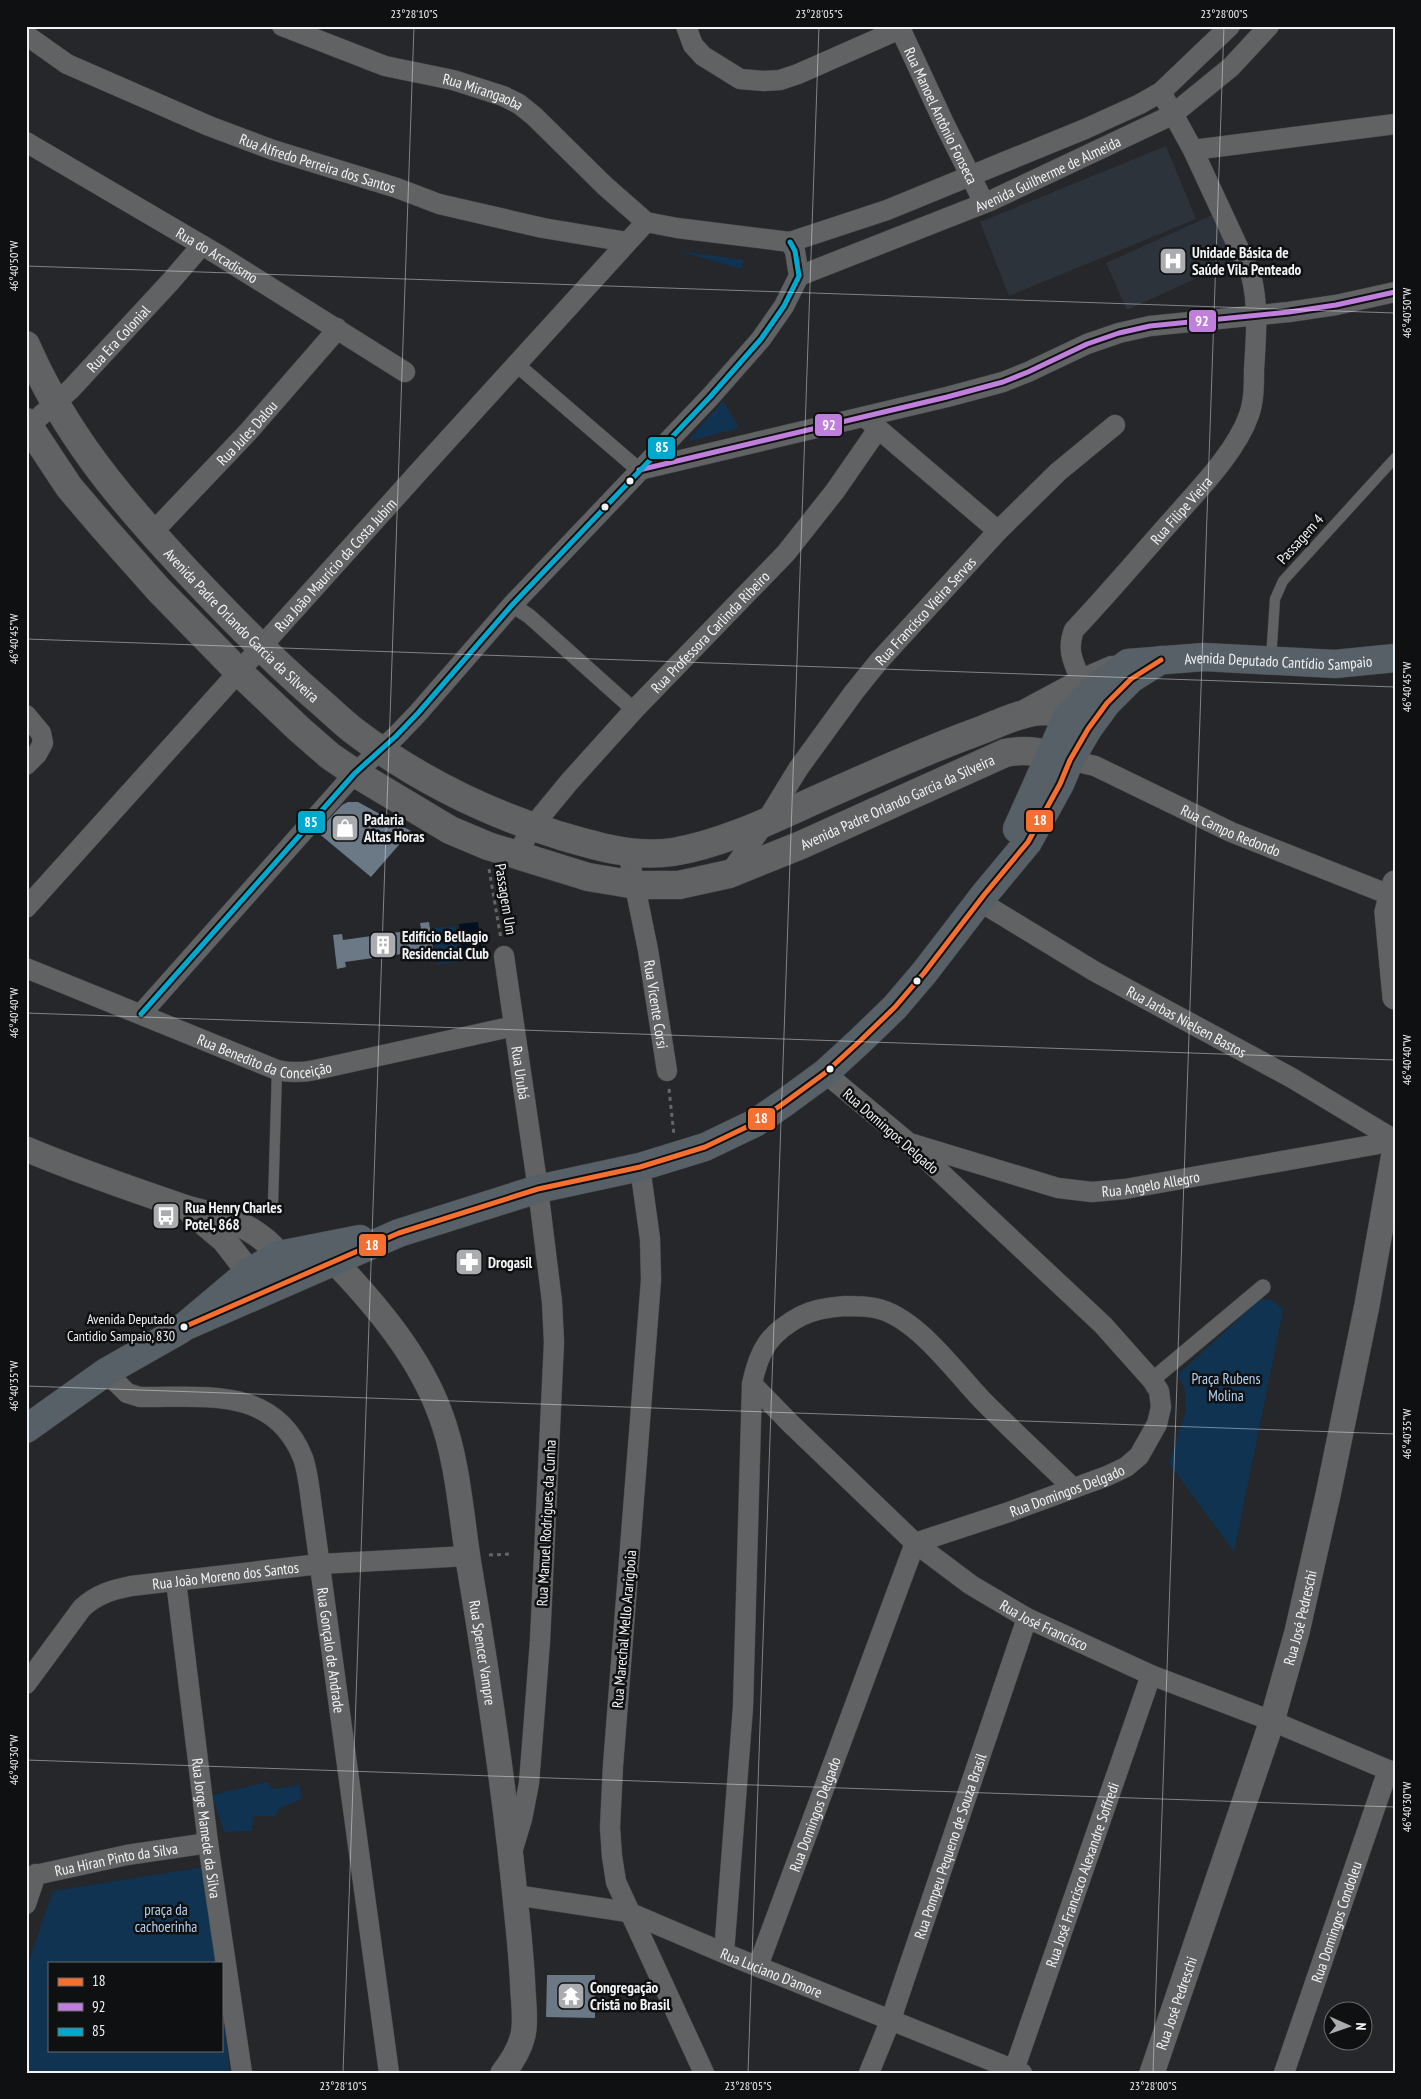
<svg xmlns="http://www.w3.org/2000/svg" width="1421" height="2099" font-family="'PT Sans Narrow',sans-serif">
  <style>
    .built { fill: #2c333a }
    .green { fill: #113352 }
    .water { fill: #031020 }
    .building { fill: #6b7885 }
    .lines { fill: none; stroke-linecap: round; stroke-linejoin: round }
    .service-casing { stroke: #444648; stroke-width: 11 }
    .pedestrian-casing { stroke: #444648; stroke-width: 16 }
    .minor-casing { stroke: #444648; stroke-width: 21 }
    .tertiary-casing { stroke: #444648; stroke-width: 26 }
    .secondary-casing { stroke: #444648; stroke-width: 29 }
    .primary-casing { stroke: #444648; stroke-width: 29 }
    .path { stroke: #646567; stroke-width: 3; stroke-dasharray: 4 4; stroke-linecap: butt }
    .service { stroke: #616264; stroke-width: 10 }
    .pedestrian { stroke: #616264; stroke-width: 15 }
    .minor { stroke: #616264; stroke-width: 20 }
    .tertiary { stroke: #616264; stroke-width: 25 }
    .secondary { stroke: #616264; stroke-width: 28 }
    .primary { stroke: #586067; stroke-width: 28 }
    .bus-1-casing { stroke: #0f1012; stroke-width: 9 }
    .bus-2-casing { stroke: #0f1012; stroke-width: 9 }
    .bus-3-casing { stroke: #0f1012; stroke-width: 9 }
    .bus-1 { stroke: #f46f30; stroke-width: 5 }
    .bus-2 { stroke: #c07fdc; stroke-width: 5 }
    .bus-3 { stroke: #00a9ce; stroke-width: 5 }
    .ticks { fill: none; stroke: #f1f4f6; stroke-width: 1; stroke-opacity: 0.45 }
    .bus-dot { fill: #f1f4f6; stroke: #0f1012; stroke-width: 2 }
    .labels { text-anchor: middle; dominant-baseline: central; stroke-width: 5; stroke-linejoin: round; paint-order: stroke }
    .bus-label { font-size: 14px; fill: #f1f4f6; stroke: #0f1012; text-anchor: end }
    .street-label { font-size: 15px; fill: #f1f4f6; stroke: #0f1012 }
    .poi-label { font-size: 15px; font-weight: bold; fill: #f1f4f6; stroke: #0f1012; text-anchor: start }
    .park-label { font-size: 15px; fill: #b4d2f2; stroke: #0f1012 }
    .line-badge { stroke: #0f1012; stroke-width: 2 }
    .badge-label { font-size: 14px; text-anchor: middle; font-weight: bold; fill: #fff }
    .neatline { fill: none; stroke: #f1f4f6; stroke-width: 2 }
    .ticks-label { font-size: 12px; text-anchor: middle; fill: #f1f4f6 }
  </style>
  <rect width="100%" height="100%" fill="#25272a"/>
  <!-- built -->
  <g class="built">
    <path d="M1166,146l30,73 -187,77 -29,-74z"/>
    <path d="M1219,212l20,47 -112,51 -21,-47z"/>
  </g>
  <!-- green -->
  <g class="green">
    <path d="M679,251l65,9 -3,9z"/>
    <path d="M723,401l16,27 -50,13 2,-4z"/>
    <path d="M455,926l5,36 -22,3 -4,-37z"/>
    <path d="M1258,1299l15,1 10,10 -49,242 -65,-89 17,-52 -1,-22 -8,-14 62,-56z"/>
    <path d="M268,1782l2,6 7,1 22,-4 3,14 -22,9 -5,8h-21l-3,15 -27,1 -12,-37z"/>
    <path d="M205,1867l12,96h-168v87h172v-52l9,75h-204v-103l27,-79z"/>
  </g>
  <!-- water -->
  <path class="water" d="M478,922l4,27 -20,3 -3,-28z"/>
  <!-- building -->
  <g class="building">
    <path d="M348,802h10l53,29 -40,46 -54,-45 25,-27z"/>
    <path d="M429,922l5,34 -10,1 -1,-6 -78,11 1,5 -9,2 -4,-34 9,-1 1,6 78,-11 -1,-6z"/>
    <path d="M547,1975h48v43l-49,-1z"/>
  </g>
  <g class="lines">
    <defs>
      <g id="service">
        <path d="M1271,659l4,-60 8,-18 112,-123"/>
        <path d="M273,1204l4,-134"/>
      </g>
      <g id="pedestrian">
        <path d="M516,364l123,106"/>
        <path d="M512,605l17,11 105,94"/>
        <path d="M1152,1380l111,-93"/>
      </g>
      <g id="minor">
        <path id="s1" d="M282,26l103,40 68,14 50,16 16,8 15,12 71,70 41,36 31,6 113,14 97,-32 198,-81 55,-25 21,-12 69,-66"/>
        <path d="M686,26l7,19 10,11 37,23 24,2 16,-1 18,-6 102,-45"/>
        <path id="s2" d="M899,26l45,97 40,80"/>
        <path id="s3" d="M26,35l41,29 142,62 64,24 124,38 42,16 104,24 84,14"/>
        <path id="s4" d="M26,142l191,112 188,118"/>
        <path d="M1193,150l202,-26"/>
        <path id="s5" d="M799,276l191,-75 182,-86 59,-48 38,-41"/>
        <path d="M868,420l130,111"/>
        <path id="s6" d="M29,426l42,-37 100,-108 31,-36"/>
        <path d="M639,470l308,-73 56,-15 25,-10 59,-28 32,-11 31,-7 139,-14 47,-7 59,-13"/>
        <path id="s7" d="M152,533l96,-101 81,-93 8,-11"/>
        <path id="s8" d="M1082,683c-8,-20 -16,-32 -8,-53 34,-36 66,-74 99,-111 26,-30 63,-67 76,-104 5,-14 5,-30 5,-45 2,-32 5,-64 -3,-95l-58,-125 -32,-58"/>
        <path d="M26,715l15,18 2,10 -6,11 -11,11"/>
        <path id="s9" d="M1070,760l25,6 136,66 164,65"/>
        <path id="s10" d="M628,852l20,98 19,121"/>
        <path id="s11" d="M517,855l15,-28 38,-46 64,-71 152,-157 49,-62 43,-62"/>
        <path id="s12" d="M729,874l36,-51 33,-54 56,-77 25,-31 119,-130 60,-59 57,-47"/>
        <path id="s13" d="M979,901l115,70 198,107 103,62"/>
        <path id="s14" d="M26,908l397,-441 223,-245"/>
        <path id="s15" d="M504,956l34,233 14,113 2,40 -14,299 -7,92 -4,50 -7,36 -10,33"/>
        <path id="s16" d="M26,968l251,102c13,3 24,3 38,0l199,-44"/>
        <path d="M141,1014l214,-241 41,-37 22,-23 94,-108 198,-208 51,-58 23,-33 15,-30 -4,-25 -5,-9"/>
        <path id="s17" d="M913,1144l145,44 34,4 33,-3 270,-48"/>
        <path d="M640,1167l10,72 1,41 -38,486 -3,61 2,29 4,26 88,191"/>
        <path id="s18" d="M106,1372l21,21 13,4c63,1 134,-12 163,61 6,17 7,39 10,57l76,558"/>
        <path id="s19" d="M752,1384l38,39 125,120 56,42 56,33 124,57 121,46 123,52"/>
        <path id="s20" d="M176,1581l32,262 34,230"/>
        <path id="s21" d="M26,1684l56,-76c15,-14 30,-18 49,-22l189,-22 148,-8"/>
        <path id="s22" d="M26,1877l101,-22 81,-12"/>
        <path id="s23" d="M515,1895l113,17 96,41 298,120"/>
        <path d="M26,1904l10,-30"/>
        <path d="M724,1953l19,-246 9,-323c7,-34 17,-51 49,-68 14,-7 28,-9 44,-10 9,0 20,0 30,2 41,8 80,64 108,93 29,29 60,58 90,87"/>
        <path id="s24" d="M758,1966l157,-423 94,-31 98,-36 19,-9 13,-11 18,-32 4,-17 -2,-16 -7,-11 -49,-55 -194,-182 -84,-70"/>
        <path id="s25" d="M869,2073l22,-54 136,-401"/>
        <path id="s26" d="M1013,2073l138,-398"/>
        <path id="s27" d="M1284,2073l104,-303"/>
      </g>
      <g id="tertiary">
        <path d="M1395,883l-8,29 8,85"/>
        <path d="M26,1149c52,22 105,40 158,58 22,7 48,11 68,24 16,10 31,24 36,43"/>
        <path d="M193,1214l31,26 25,32 15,12"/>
        <path id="s28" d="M335,1262c41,43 84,94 105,151 18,47 21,102 29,152 19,113 36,227 47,341 3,29 6,57 7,86 1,14 3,30 0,43 -3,13 -12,28 -20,38"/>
        <path id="s29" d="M1152,2073l120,-352 25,-89 31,-137 39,-190 28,-157"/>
      </g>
      <g id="secondary">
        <path id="s30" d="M26,345c39,89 93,153 158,223 42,45 85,89 131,129 13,11 26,24 39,34 62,47 130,81 204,104 37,11 76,23 115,17 43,-7 90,-28 129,-46 56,-25 112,-51 169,-72 23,-8 50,-23 75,-23 15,1 29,10 42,18"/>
        <path id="s31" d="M26,422l43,65 34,40 55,62 81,83 60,57 31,27 25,17 95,57 38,16 100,31 48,8h43l50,-11 72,-29 204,-92c22,-5 44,0 65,7"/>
        <path d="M1028,712l54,-29 30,-13"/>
      </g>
      <g id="primary">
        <path id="s32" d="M1017,829l50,-112 25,-27 36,-27 76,-6 131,7 60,-6"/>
        <path d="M184,1327l215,-94 139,-44 102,-22 65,-20 50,-24 29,-20 41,-30 36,-33 34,-33 29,-34 60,-78 44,-53 32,-58 10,-24 18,-31 19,-26 24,-24 30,-19"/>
        <path d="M26,1429l80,-57 74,-42 69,-58 30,-17 81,-16"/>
      </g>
    </defs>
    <!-- service casing -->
    <use href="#service" class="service-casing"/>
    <!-- pedestrian casing -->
    <use href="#pedestrian" class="pedestrian-casing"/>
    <!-- minor casing -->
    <use href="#minor" class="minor-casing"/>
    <!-- tertiary casing -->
    <use href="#tertiary" class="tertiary-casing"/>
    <!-- secondary casing -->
    <use href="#secondary" class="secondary-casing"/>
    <!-- primary casing -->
    <use href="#primary" class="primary-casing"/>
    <!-- path -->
    <g class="path">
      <path d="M489,869l12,70"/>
      <path d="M669,1089l5,46"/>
      <path d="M489,1555l22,-1"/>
    </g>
    <!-- service -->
    <use href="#service" class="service"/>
    <!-- pedestrian -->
    <use href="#pedestrian" class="pedestrian"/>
    <!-- minor -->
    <use href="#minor" class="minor"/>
    <!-- tertiary -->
    <use href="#tertiary" class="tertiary"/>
    <!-- secondary -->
    <use href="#secondary" class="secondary"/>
    <!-- primary -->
    <use href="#primary" class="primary"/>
    <defs>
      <path id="bus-1" d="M184,1327l215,-94 139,-44 102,-22 65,-20 50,-24 29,-20 41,-30 36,-33 34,-33 29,-34 60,-78 44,-53 32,-58 10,-24 18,-31 19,-26 24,-24 30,-19"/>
      <path id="bus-2" d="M639,470l308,-73 56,-15 25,-10 59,-28 32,-11 31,-7 139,-14 47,-7 59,-13"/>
      <path id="bus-3" d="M141,1014l214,-241 41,-37 22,-23 94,-108 198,-208 51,-58 23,-33 15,-30 -4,-25 -5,-9"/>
    </defs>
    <!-- bus-1 casing -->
    <use href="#bus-1" class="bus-1-casing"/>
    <!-- bus-2 casing -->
    <use href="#bus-2" class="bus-2-casing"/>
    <!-- bus-3 casing -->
    <use href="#bus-3" class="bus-3-casing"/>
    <!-- bus-1 -->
    <use href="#bus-1" class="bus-1"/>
    <!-- bus-2 -->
    <use href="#bus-2" class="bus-2"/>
    <!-- bus-3 -->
    <use href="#bus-3" class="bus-3"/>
  </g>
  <!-- ticks -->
  <path class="ticks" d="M26,266l1369,47M26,639l1369,48M26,1013l1369,47M26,1386l1369,48M26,1760l1369,47M343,2073l71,-2047M748,2073l71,-2047M1153,2073l71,-2047"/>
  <!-- icons -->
  <defs>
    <symbol id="hospital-square" viewBox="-11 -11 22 22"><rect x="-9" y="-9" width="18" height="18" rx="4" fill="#aaacaf" stroke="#0f1012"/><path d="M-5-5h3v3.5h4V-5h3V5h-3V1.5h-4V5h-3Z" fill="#fff"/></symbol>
    <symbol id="shop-square" viewBox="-11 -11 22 22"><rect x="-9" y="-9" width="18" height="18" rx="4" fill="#aaacaf" stroke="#0f1012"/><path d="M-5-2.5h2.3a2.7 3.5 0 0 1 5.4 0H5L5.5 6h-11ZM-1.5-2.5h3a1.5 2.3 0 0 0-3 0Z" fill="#fff"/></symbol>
    <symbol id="building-square" viewBox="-11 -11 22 22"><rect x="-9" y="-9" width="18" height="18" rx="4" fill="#aaacaf" stroke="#0f1012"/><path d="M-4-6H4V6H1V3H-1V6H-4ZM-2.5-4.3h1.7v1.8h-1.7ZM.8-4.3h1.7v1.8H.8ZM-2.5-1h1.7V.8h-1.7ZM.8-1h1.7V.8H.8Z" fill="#fff"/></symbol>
    <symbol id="bus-square" viewBox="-11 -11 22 22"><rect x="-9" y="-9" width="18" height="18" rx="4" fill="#aaacaf" stroke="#0f1012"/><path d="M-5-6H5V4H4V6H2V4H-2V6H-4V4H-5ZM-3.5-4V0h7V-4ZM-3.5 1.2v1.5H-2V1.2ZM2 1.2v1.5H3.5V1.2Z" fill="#fff"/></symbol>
    <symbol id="pharmacy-square" viewBox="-11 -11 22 22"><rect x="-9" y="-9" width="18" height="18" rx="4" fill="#aaacaf" stroke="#0f1012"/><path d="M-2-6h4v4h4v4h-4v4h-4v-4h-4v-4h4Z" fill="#fff"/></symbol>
    <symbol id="temple-square" viewBox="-11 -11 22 22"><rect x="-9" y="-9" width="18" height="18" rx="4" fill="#aaacaf" stroke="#0f1012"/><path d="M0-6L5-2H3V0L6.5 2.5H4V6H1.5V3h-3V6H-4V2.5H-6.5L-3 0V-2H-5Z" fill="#fff"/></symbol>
  </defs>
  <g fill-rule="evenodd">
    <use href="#hospital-square" x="1157" y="245" width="32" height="32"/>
    <use href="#shop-square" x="329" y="812" width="32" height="32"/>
    <use href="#building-square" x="367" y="929" width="32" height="32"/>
    <use href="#bus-square" x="150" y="1200" width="32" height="32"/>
    <use href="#pharmacy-square" x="453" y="1246" width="32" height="32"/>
    <use href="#temple-square" x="555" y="1980" width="32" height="32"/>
  </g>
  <!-- markers -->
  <g class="bus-dot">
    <circle cx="630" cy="481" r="4.5"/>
    <circle cx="605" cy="507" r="4.5"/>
    <circle cx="917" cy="981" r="4.5"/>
    <circle cx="830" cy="1069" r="4.5"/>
    <circle cx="184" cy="1327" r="4.5"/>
  </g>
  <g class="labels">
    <!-- bus labels -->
    <g class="bus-label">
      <text x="175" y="1319">Avenida Deputado<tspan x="175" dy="17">Cantidio Sampaio, 830</tspan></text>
    </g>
    <!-- street labels -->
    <g class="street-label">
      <text stroke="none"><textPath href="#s1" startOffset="212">Rua Mirangaoba</textPath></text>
      <text stroke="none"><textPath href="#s2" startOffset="99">Rua Manoel Antônio Fonseca</textPath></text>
      <text stroke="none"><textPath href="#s3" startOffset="320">Rua Alfredo Perreira dos Santos</textPath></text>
      <text stroke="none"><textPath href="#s5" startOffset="269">Avenida Guilherme de Almeida</textPath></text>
      <text stroke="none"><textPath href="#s4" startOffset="222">Rua do Arcadismo</textPath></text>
      <text stroke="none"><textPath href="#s6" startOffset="125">Rua Era Colonial</textPath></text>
      <text stroke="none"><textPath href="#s7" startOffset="138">Rua Jules Dalou</textPath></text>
      <text stroke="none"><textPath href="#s8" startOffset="216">Rua Filipe Vieira</textPath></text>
      <text transform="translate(1300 539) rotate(-48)">Passagem 4</text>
      <text stroke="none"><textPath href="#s14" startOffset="462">Rua João Maurício da Costa Jubim</textPath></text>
      <text stroke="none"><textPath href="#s12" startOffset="329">Rua Francisco Vieira Servas</textPath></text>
      <text stroke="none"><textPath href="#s30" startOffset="356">Avenida Padre Orlando Garcia da Silveira</textPath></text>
      <text stroke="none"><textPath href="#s11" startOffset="296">Rua Professora Carlinda Ribeiro</textPath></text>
      <text stroke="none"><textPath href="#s32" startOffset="355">Avenida Deputado Cantídio Sampaio</textPath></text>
      <text stroke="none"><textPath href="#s31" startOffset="1066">Avenida Padre Orlando Garcia da Silveira</textPath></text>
      <text stroke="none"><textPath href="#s9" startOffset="176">Rua Campo Redondo</textPath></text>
      <text transform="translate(506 899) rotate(81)">Passagem Um</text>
      <text stroke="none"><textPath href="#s10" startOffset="155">Rua Vicente Corsi</textPath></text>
      <text stroke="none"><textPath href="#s13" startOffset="240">Rua Jarbas Nielsen Bastos</textPath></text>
      <text stroke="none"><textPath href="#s16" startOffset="256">Rua Benedito da Conceição</textPath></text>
      <text stroke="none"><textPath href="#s15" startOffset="118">Rua Urubá</textPath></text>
      <text transform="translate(891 1131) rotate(41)">Rua Domingos Delgado</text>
      <text stroke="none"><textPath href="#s17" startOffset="245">Rua Angelo Allegro</textPath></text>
      <text stroke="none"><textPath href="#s24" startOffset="612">Rua Domingos Delgado</textPath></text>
      <text transform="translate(546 1523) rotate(-87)">Rua Manuel Rodrigues da Cunha</text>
      <text stroke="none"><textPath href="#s21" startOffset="244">Rua João Moreno dos Santos</textPath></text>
      <text stroke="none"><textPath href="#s29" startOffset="479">Rua José Pedreschi</textPath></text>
      <text stroke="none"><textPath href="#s19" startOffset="381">Rua José Francisco</textPath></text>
      <text transform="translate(624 1629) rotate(-85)">Rua Marechal Mello Ararigboia</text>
      <text stroke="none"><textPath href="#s18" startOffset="426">Rua Gonçalo de Andrade</textPath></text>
      <text stroke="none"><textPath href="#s28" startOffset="429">Rua Spencer Vampre</textPath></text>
      <text stroke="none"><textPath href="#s24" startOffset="162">Rua Domingos Delgado</textPath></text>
      <text stroke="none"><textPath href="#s20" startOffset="249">Rua Jorge Mamede da Silva</textPath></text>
      <text stroke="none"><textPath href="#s25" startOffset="241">Rua Pompeu Pequeno de Souza Brasil</textPath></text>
      <text stroke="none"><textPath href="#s22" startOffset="92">Rua Hiran Pinto da Silva</textPath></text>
      <text stroke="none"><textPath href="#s26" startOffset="210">Rua José Francisco Alexandre Soffredi</textPath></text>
      <text stroke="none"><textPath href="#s27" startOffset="160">Rua Domingos Condoleu</textPath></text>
      <text stroke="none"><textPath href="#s23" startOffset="270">Rua Luciano D'amore</textPath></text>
      <text stroke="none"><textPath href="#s29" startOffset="74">Rua José Pedreschi</textPath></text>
    </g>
    <!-- poi labels -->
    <g class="poi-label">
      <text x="1192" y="252">Unidade Básica de<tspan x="1192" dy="17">Saúde Vila Penteado</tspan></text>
      <text x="364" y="819">Padaria<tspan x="364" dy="17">Altas Horas</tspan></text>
      <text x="402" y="936">Edifício Bellagio<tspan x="402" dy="17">Residencial Club</tspan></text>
      <text x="185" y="1207">Rua Henry Charles<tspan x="185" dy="17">Potel, 868</tspan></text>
      <text x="488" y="1262">Drogasil</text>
      <text x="590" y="1987">Congregação<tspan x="590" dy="17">Cristã no Brasil</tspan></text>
    </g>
    <!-- park labels -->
    <g class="park-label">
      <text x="1226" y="1378">Praça Rubens<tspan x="1226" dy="17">Molina</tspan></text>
      <text x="166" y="1909">praça da<tspan x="166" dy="17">cachoerinha</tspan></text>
    </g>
  </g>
  <g class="line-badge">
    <rect x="1188" y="309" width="29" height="24" rx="5" fill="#c07fdc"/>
    <rect x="814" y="413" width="29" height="24" rx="5" fill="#c07fdc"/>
    <rect x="647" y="436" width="29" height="24" rx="5" fill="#00a9ce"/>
    <rect x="1025" y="809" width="29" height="24" rx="5" fill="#f46f30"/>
    <rect x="297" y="810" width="29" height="24" rx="5" fill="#00a9ce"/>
    <rect x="747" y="1107" width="29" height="24" rx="5" fill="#f46f30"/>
    <rect x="358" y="1233" width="29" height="24" rx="5" fill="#f46f30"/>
  </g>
  <g class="badge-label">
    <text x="1202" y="326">92</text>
    <text x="829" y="430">92</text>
    <text x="662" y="452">85</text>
    <text x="1040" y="825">18</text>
    <text x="311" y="827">85</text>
    <text x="761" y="1123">18</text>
    <text x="372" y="1250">18</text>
  </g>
  <!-- border -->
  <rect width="1421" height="2099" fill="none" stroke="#0f1012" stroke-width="55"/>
  <!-- legend -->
  <rect x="48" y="1962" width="175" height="90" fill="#0f1012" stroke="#696b6d"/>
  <rect x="58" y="1978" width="25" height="8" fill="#f46f30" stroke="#696b6d"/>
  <text x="92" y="1986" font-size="15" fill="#f1f4f6">18</text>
  <rect x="58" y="2003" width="25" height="8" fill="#c07fdc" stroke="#696b6d"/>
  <text x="92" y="2012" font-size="15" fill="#f1f4f6">92</text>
  <rect x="58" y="2028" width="25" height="8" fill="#00a9ce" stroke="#696b6d"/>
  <text x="92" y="2036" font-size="15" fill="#f1f4f6">85</text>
  <!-- north arrow -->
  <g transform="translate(1348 2026) rotate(92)"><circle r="24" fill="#0f1012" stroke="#696b6d"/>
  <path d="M0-4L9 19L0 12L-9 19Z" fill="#aaacaf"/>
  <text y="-8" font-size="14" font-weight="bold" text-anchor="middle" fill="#f1f4f6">N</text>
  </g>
  <rect x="28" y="28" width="1366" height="2044" class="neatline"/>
  <g class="ticks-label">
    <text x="414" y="18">23°28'10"S</text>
    <text x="819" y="18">23°28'05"S</text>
    <text x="1224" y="18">23°28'00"S</text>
    <text transform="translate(14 266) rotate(-90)" y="4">46°40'50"W</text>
    <text transform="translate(1407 313) rotate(-90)" y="4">46°40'50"W</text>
    <text transform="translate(14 639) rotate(-90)" y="4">46°40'45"W</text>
    <text transform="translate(1407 687) rotate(-90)" y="4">46°40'45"W</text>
    <text transform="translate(14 1013) rotate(-90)" y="4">46°40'40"W</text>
    <text transform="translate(1407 1060) rotate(-90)" y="4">46°40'40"W</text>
    <text transform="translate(14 1386) rotate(-90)" y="4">46°40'35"W</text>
    <text transform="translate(1407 1434) rotate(-90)" y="4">46°40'35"W</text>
    <text transform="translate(14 1760) rotate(-90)" y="4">46°40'30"W</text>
    <text transform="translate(1407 1807) rotate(-90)" y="4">46°40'30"W</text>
    <text x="343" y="2090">23°28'10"S</text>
    <text x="748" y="2090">23°28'05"S</text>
    <text x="1153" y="2090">23°28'00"S</text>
  </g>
</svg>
